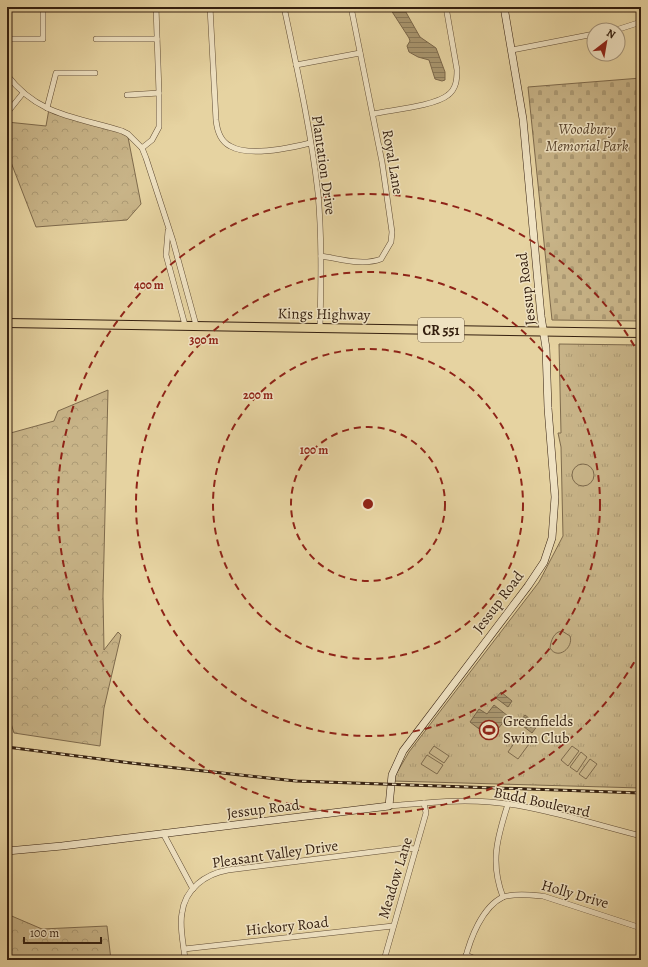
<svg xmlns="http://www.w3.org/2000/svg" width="648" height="967" font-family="Alegreya,serif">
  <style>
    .grass { fill: url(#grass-tufts); stroke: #7e6a4c }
    .forest { fill: url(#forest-crowns); stroke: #7e6a4c }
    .cemetery { fill: url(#cemetery-stones); stroke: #7e6a4c }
    .pitch { fill: #c8b488; stroke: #7e6a4c }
    .water { fill: url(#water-rules); stroke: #7a6649 }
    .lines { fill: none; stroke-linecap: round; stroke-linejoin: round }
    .street-casing { stroke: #604c34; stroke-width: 6 }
    .secondary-casing { stroke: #341f0f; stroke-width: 8 }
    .primary-casing { stroke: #341f0f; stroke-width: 10 }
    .street { stroke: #efe2c2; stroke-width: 5 }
    .secondary { stroke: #efe2c2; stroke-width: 7 }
    .primary { stroke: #e6d3a1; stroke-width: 8 }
    .rail-casing { stroke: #341f0f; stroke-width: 3 }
    .rail { stroke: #efe2c2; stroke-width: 1.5; stroke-dasharray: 4.5; stroke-linecap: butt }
    .ring { fill: none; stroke: #8f2418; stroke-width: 2; stroke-dasharray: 7 5 }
    .labels { text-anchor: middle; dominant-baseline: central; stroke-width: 3; stroke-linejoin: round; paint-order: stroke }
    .shield { fill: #efe2c2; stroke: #6c5a45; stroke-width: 1 }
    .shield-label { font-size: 14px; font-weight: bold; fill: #341f0f }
    .park-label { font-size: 15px; font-style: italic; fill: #59442d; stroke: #efe2c2 }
    .street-label { font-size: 15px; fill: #341f0f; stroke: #efe2c2 }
    .poi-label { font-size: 15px; fill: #341f0f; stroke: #efe2c2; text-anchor: start }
    .centre { fill: #8f2418; stroke: #efe2c2; stroke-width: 2 }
    .ring-label { font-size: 12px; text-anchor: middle; font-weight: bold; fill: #8f2418; stroke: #efe2c2; stroke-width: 3; stroke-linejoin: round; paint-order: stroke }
  </style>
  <defs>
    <pattern id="grass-tufts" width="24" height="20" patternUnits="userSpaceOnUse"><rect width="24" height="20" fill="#c8b488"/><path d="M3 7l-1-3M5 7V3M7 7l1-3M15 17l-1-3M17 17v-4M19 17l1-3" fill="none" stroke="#ac9a74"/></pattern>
    <pattern id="forest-crowns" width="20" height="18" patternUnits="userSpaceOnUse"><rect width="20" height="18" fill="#c8b488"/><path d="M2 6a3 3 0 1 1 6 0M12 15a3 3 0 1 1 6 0" fill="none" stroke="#ac9a74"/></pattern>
    <pattern id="cemetery-stones" width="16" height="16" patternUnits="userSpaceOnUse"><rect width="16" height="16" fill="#c8b488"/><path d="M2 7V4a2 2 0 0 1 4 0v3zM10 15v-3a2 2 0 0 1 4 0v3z" fill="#ac9a74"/></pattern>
    <pattern id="water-rules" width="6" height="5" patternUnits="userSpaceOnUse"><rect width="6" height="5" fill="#a9966f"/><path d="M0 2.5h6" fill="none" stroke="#8a7a5a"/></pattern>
  </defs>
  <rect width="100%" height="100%" fill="#e6d3a1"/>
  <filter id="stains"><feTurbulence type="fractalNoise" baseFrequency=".005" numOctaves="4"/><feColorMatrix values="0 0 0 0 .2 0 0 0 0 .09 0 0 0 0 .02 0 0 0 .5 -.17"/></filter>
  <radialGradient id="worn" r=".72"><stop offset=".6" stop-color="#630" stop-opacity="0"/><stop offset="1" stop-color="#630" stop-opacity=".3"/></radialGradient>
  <!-- grass -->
  <path class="grass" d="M559,344l82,1v443l-249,-7 17,-29 130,-170 24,-46 -2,-89 -3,-14h3z"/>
  <!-- forest -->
  <g class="forest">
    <path d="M49,109l78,23 14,72 -14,16 -91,7 -29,-75v-30l39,4z"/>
    <path d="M108,390l-5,206 1,54 14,-18 3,3 -17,73 -4,38 -86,-13 -6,-19 3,-140 -4,-4v-136l47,-13 4,-10z"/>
    <path d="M7,914l35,15 65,-3 4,34h-104z"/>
  </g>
  <!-- cemetery -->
  <path class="cemetery" d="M641,78v243l-89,-1 -24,-233z"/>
  <!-- pitch -->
  <g class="pitch">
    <circle cx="583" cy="475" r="11"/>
    <path d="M562,631l8,5c4,11 -12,25 -20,12 1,-8 4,-16 12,-17z"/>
    <path d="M519,736l10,8 -11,15 -10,-7z"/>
    <path d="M434,746l15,10 -5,7 -15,-10z"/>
    <path d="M572,746l7,5 -11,15 -7,-6z"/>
    <path d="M581,752l6,5 -10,15 -7,-5z"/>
    <path d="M427,755l16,10 -6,9 -16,-10z"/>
    <path d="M590,759l7,5 -11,15 -7,-5z"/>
  </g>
  <!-- water -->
  <g class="water">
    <path d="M389,7h14l17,30 16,11 9,24v8l-3,1 -7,-2 -6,-19 -11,-3 -9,-5 -2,-6 3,-5 -1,-3z"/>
    <path d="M501,692l11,9 -4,6 -12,-9z"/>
    <path d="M494,705l14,11 -17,22 -21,-16 9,-13 8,5z"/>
    <path d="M525,715l13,10 -6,8 -13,-10z"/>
  </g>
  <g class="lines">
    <defs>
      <g id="street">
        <path d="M210,7l6,113c1,10 4,21 14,26 19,11 60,2 80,-3"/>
        <path d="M284,7c13,61 27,124 34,186 4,45 3,89 2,134"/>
        <path d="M616,30l25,-8"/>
        <path d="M7,39h36v-32"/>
        <path d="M96,39h61"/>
        <path d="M512,50l82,-16"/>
        <path d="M296,65l64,-12"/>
        <path d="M7,75c31,41 70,42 115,56l6,3 14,14 4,10 27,83 23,84"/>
        <path d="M127,95l32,-2"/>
        <path d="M47,108l9,-35h39"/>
        <path d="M7,113l16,-20"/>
        <path d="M373,114c17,-4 62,-8 75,-19 8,-6 9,-15 9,-25l-11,-63"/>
        <path d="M142,148l10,-8 7,-13v-34l-3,-86"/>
        <path d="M168,231l-2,24 19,70"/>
        <path d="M321,256c20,3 41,10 60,3l10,-17 1,-10 -10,-70 -31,-155"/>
        <path d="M389,806c34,-3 67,-7 101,-4 49,4 103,22 151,34"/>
        <path d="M163,833l30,56"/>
        <path d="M503,897c-13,-34 -6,-59 5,-93"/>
        <path d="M184,949l209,-23"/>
        <path d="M466,955l12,5"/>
        <path d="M185,960c-1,-15 -6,-33 -3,-47 3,-24 23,-39 46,-43l177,-22 11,1"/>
        <path d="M384,960l42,-147 -2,-10"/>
        <path d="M465,960c5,-21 17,-53 38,-63 12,-4 28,-2 40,-1l98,32"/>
      </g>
      <path id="secondary" d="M7,851l55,-5 327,-40 3,-31 11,-24 125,-165 16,-24 8,-24 3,-41 -7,-89 -2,-60 -5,-32 -18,-197 -19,-112"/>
      <path id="primary" d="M7,323l634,10"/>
    </defs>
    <!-- street casing -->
    <use href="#street" class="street-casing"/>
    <!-- secondary casing -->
    <use href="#secondary" class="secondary-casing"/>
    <!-- primary casing -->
    <use href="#primary" class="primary-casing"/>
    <!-- street -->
    <use href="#street" class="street"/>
    <!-- secondary -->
    <use href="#secondary" class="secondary"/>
    <!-- primary -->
    <use href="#primary" class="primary"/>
    <defs>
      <path id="rail" d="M7,747l124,16 165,18 345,12"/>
    </defs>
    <!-- rail casing -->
    <use href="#rail" class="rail-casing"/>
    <!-- rail -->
    <use href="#rail" class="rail"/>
  </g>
  <!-- distance rings -->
  <g class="ring">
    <circle cx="368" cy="504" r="77"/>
    <circle cx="368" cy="504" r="155"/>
    <circle cx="368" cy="504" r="232"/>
    <path d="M640 652A310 310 0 1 1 640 356"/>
  </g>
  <!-- icons -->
  <defs>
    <symbol id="stadium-ring" viewBox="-11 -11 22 22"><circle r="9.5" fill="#efe2c2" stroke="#8f2418" stroke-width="1.5"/><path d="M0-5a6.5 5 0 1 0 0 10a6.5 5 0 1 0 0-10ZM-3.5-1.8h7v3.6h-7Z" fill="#8f2418"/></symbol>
  </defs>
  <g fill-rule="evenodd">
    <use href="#stadium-ring" x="478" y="719" width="22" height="22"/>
  </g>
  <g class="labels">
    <!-- shield labels -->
    <rect class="shield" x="418" y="318" width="46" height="24" rx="3"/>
    <g class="shield-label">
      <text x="441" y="330">CR 551</text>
    </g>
    <!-- park labels -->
    <g class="park-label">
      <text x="587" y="129">Woodbury<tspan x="587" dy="17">Memorial Park</tspan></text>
    </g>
    <!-- street labels -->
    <g class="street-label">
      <text transform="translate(393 162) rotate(80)">Royal Lane</text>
      <text transform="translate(324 165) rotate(82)">Plantation Drive</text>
      <text transform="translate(526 289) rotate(-97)">Jessup Road</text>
      <text transform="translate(324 314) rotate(1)">Kings Highway</text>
      <text transform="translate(498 602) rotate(-53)">Jessup Road</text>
      <text transform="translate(542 802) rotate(12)">Budd Boulevard</text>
      <text transform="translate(263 809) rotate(-7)">Jessup Road</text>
      <text transform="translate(275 854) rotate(-8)">Pleasant Valley Drive</text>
      <text transform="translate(395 878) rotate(-73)">Meadow Lane</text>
      <text transform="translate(575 894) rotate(16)">Holly Drive</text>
      <text transform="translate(287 926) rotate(-6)">Hickory Road</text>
    </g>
    <!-- poi labels -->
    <g class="poi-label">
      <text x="503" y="721">Greenfields<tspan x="503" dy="17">Swim Club</tspan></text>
    </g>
  </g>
  <circle cx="368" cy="504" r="6" class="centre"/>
  <g class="ring-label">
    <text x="149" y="289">400 m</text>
    <text x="204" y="344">300 m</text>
    <text x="258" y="399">200 m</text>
    <text x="314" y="454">100 m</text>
  </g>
  <!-- margin -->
  <rect width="648" height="967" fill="none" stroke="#e6d3a1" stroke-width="24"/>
  <rect x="8" y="8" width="632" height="951" fill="none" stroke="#341f0f" stroke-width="2"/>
  <rect x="12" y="12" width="624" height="943" fill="none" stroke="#341f0f"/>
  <!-- north arrow -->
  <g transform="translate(606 42) rotate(31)"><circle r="19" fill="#efe2c2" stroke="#a4947a"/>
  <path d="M0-3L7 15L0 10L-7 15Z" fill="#8f2418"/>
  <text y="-6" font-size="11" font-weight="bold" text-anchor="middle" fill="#341f0f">N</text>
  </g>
  <!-- scale -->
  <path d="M24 937v6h77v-6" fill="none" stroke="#341f0f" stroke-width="2"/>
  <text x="30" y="937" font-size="12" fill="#341f0f" stroke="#efe2c2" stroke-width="3" paint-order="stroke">100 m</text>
  <rect width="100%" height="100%" filter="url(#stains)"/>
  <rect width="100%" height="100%" fill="url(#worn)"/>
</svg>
